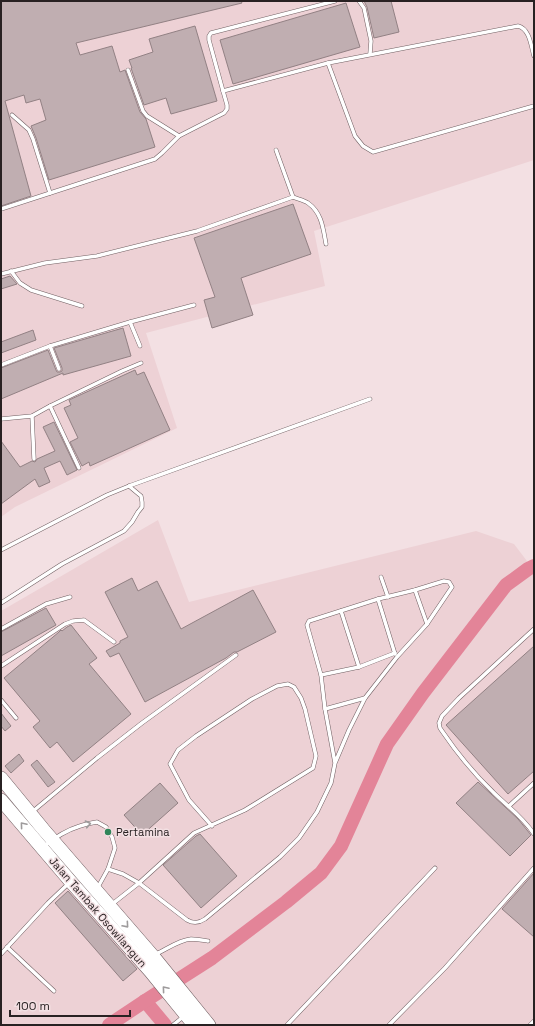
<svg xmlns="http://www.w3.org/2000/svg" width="535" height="1026" font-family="'Space Grotesk',sans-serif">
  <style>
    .built { fill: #edd1d5 }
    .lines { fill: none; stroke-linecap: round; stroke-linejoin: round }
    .river { stroke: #e38498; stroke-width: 14 }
    .building { fill: #c0aeb1; stroke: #928184 }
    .lane-casing { stroke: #716063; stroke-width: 4.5 }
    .highway-casing { stroke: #716063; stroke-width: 14 }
    .lane { stroke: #fff; stroke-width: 3.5 }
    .highway { stroke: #fff; stroke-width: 13 }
    .oneway { stroke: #9e9b9c }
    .poi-dot { fill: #308559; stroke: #f3e0e3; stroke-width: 1.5 }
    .labels { text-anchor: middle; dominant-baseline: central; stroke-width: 3; stroke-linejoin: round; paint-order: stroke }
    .poi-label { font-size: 11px; fill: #282122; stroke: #f3e0e3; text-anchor: start }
    .street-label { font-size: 11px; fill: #282122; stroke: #f3e0e3 }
  </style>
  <rect width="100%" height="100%" fill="#f3e0e3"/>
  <!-- built -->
  <g class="built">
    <path d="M1,1h533v159l-220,71 11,55 -179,47 31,95 -162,79 -14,10z"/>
    <path d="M158,520l31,82 287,-71 38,13 16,21 4,-1v461h-533v-414z"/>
  </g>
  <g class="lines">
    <!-- river -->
    <g class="river">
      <path d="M145,1001l20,24"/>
      <path d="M109,1025l36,-24 67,-43 74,-56 35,-29 20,-27 46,-102 36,-51 83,-108 22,-16 6,-3"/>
    </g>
  </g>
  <!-- building -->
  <g class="building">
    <path d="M1,1h240l1,2 -166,40 4,12 32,-9 8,26 5,-2 15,42 6,7 9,28 -106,33 -13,-42 -5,-12 15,-6 -6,-21 -14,4 -2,-8 -19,6 26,95 -30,10z"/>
    <path d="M364,1h27l8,31 -25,6 -7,-31z"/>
    <path d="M346,3l14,44 -127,37 -13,-44z"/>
    <path d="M195,26l22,75 -46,13 -5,-16 -22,7 -13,-37h1l-3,-8 24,-8 -4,-13z"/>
    <path d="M293,204l18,50 -70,24 12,37 -41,13 -8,-28 11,-3 -21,-59z"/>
    <path d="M10,276l7,8 -16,5v-10z"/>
    <path d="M123,328l8,28 -68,19v-2l-62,26v-31l47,-18 8,20 1,2h3l2,-1v-3l-8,-20z"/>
    <path d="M33,330l3,10 -35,13v-11z"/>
    <path d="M135,370l2,5 7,-3 26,58 -80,36 -1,-4 -7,4 -12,-24 8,-4 -14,-30 7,-3 -2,-5z"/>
    <path d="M54,422l23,48 -10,5 -7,-14 -16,7 6,14 -11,5 -4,-8 -34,25v-63l19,26 12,-6 3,1 2,-3 18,-8 -12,-24z"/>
    <path d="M132,578l6,13 19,-10 24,48 72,-39 23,42 -39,20h-3l-8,6 -81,44 -26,-49 -9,4 -4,-6 14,-8v-2l8,-4 -23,-45z"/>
    <path d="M46,608l10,17 -55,31v-24z"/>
    <path d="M71,625l26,33 -8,6 42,50 -58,48 -16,-20 -7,6 -17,-21 7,-6 -36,-43 55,-46 2,-2 1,1 5,-4z"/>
    <path d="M534,646v125l-26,23 -62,-69z"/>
    <path d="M1,713l10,13 -6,5 -4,-5z"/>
    <path d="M19,754l5,7 -13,12 -6,-7z"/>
    <path d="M37,760l18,22 -7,5 -17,-22z"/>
    <path d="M478,782l40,37 13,16 -21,21 -54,-53z"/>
    <path d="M160,783l18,20 -36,32 -18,-20z"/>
    <path d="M200,834l37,42 -36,32 -38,-43 33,-29z"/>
    <path d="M534,873v64l-32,-28z"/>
    <path d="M68,891l69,78 -14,12 -68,-78z"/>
  </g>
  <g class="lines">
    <defs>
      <g id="lane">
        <path d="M359,1l5,7 7,33 -1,13"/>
        <path d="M328,63l27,73 8,10 10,6 161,-46"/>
        <path d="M223,91l105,-28 190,-37c12,3 13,20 16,30"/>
        <path d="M12,115l17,15 4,9 17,54"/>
        <path d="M179,136l45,-23 3,-4v-4l-4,-14 -14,-51v-4l2,-3 124,-32"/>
        <path d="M276,150l17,47"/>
        <path d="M1,209l154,-50 7,-6 17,-17 -32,-20 -4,-5 -15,-41"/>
        <path d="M11,271l9,12 11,7 51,16"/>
        <path d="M1,274l44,-11 52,-7 100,-25 96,-34c4,2 11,3 15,6 14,10 15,25 18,41"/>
        <path d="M130,322l10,24"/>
        <path d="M50,346l9,23"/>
        <path d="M1,365l49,-19 80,-24 64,-17"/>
        <path d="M50,406l29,62"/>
        <path d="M32,416l2,43"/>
        <path d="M1,419l31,-3 18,-10 72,-35 19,-8"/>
        <path d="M1,550l106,-55 22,-9 241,-87"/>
        <path d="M381,577l7,20"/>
        <path d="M415,590l12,34"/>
        <path d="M378,599l17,55"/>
        <path d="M1,603l61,-39 62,-33 8,-9 6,-10 4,-5v-5l-1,-6 -12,-10"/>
        <path d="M341,611l18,56"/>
        <path d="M1,629l45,-25 24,-7"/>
        <path d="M534,629l-75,69 -17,18 -3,7 1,5 2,3c15,22 32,43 51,61 14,14 30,25 41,42"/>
        <path d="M1,666l64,-42 8,-3 11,-1 30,22"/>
        <path d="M321,675l38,-8 36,-14"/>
        <path d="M1,700l15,18"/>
        <path d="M325,709l40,-11"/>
        <path d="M509,806l25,-23"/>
        <path d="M32,812l65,-54 45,-35 94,-68"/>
        <path d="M43,847c11,-9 24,-17 37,-21 6,-2 11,-3 17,-4l9,5 6,10 3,11 -7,21 -10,18"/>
        <path d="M108,869l15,5 16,9 55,-50 51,-23 68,-42 3,-12 -11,-47 -4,-11 -7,-11 -6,-3 -11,2 -25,13 -56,37 -18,14 -8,14 19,36 23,26"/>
        <path d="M111,905l28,-22 48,37c7,4 12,3 18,-1l75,-62 19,-19 18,-26 14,-29 4,-20 14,-33 16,-32 32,-41 30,-33 25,-37 -3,-5 -5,-1 -29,9 -37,9 -69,22 -2,4 14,50 4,34 10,54"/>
        <path d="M7,947l47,44"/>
        <path d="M1,954l47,-51 20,-19"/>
        <path d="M156,954c11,-5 23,-14 35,-15 6,0 11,1 17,2"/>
        <path d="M173,1025l10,-8"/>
        <path d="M287,1025l148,-157"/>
        <path d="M389,1025l56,-57 89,-100"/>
        <path d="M530,1025l4,-4"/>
      </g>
      <g id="highway">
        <path d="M1,778l42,51 110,127 56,69"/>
        <path d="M1,800l70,82 79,89 44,54"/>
      </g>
    </defs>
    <!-- lane casing -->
    <use href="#lane" class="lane-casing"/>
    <!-- highway casing -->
    <use href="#highway" class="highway-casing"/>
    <!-- lane -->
    <use href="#lane" class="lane"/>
    <!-- highway -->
    <use href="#highway" class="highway"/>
  </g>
  <!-- one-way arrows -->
  <defs><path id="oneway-chevron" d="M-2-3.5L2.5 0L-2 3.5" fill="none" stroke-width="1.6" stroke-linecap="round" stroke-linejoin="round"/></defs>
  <g class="oneway">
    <use href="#oneway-chevron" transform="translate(88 824) rotate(-12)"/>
    <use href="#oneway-chevron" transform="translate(23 825) rotate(-130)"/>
    <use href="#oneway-chevron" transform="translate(126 925) rotate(49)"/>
    <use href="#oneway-chevron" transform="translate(165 989) rotate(-130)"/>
  </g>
  <!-- markers -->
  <circle class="poi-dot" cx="108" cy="832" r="4"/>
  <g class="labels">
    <!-- poi labels -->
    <g class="poi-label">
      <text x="116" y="832">Pertamina</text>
    </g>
    <!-- street labels -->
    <g class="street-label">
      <text transform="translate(98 912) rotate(49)">Jalan Tambak Osowilangun</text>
    </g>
  </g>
  <!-- border -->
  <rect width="535" height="1026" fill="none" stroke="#282122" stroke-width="4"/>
  <!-- scale -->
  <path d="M10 1010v6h120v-6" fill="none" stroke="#282122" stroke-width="2"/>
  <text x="16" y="1010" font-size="12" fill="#282122" stroke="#f3e0e3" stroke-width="3" paint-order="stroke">100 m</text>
</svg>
